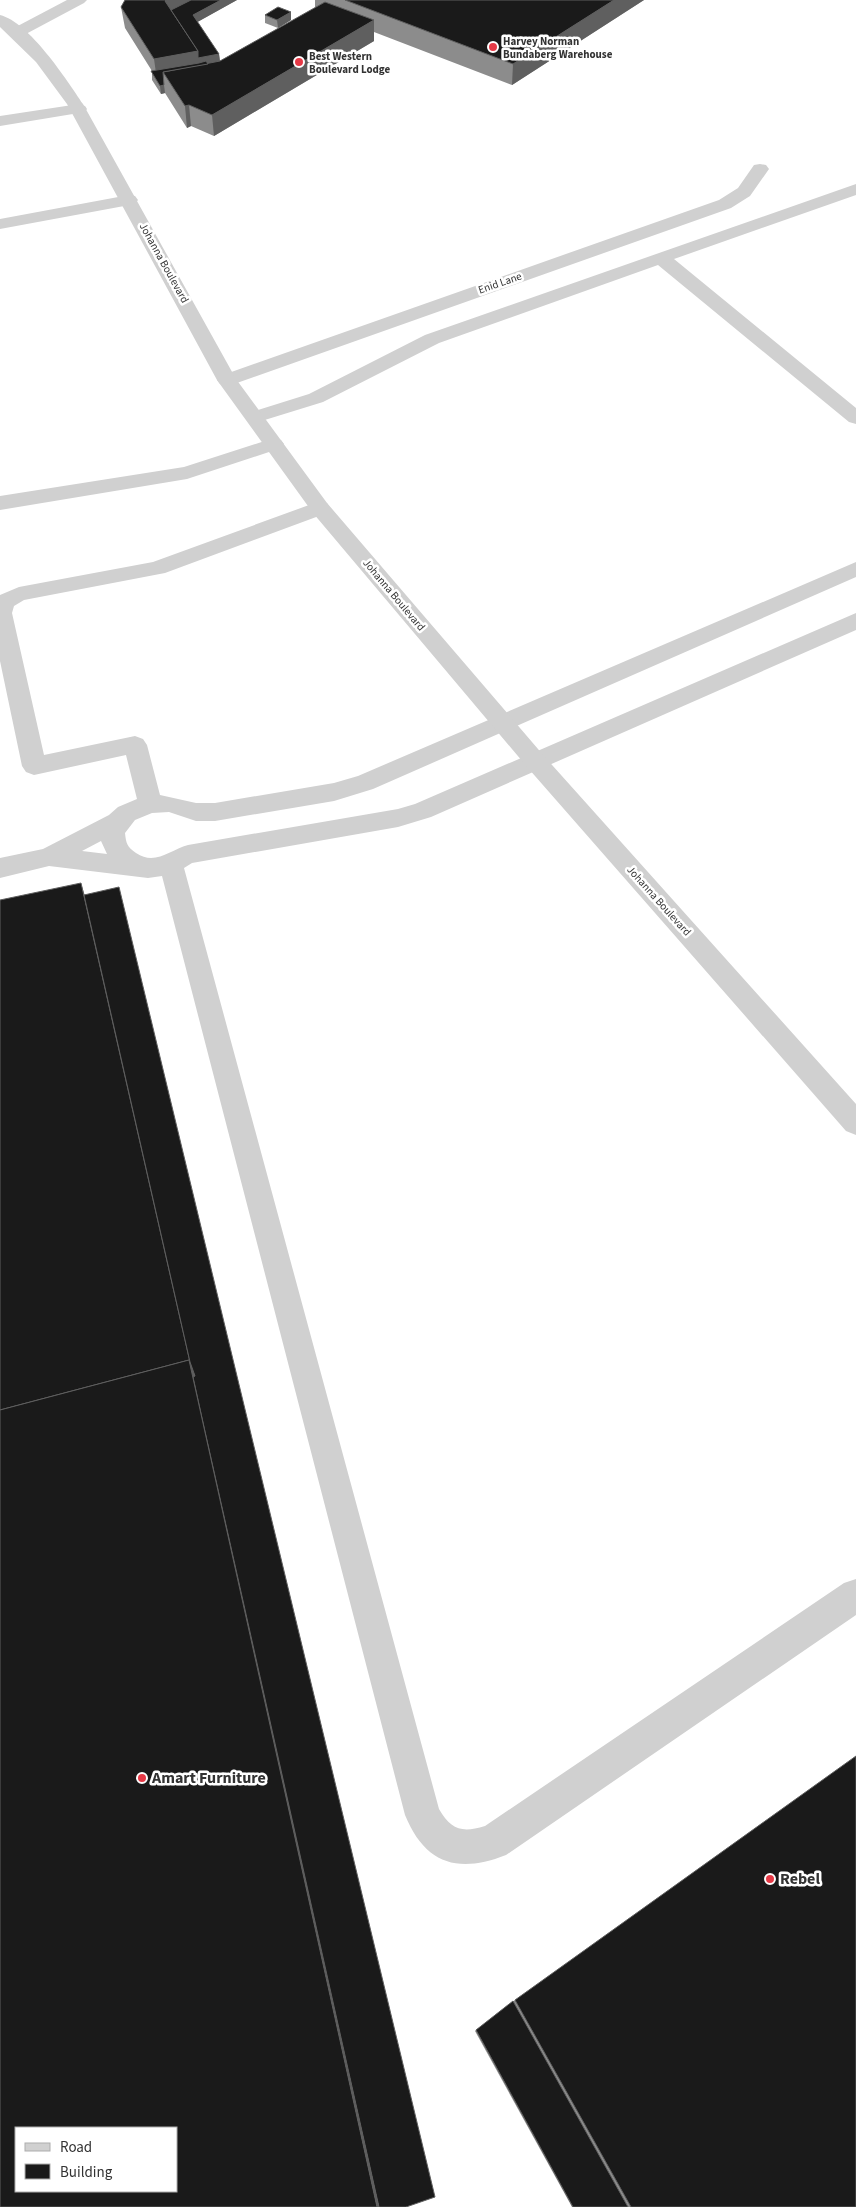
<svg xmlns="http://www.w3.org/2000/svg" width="856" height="2207" font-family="'Source Sans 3',sans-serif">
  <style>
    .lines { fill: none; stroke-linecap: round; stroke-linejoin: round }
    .service { fill: #d0d0d0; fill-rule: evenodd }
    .minor { fill: #d0d0d0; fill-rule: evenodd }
    .tertiary { fill: #d0d0d0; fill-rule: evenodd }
    .wall { fill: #8c8c8c }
    .shaded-wall { fill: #5f5f5f }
    .building { fill: #1a1a1a; stroke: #5f5f5f; fill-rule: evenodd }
    .poi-dot { fill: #e63946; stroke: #fff; stroke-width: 2 }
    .labels { text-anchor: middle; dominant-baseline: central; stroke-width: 5; stroke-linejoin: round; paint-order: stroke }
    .far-poi-label { font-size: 11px; font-weight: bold; fill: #333; stroke: #fff; text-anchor: start }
    .far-street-label { font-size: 11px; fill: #333; stroke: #fff }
    .near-poi-label { font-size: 16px; font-weight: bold; fill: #333; stroke: #fff; text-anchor: start }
  </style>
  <rect width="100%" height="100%" fill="#fff"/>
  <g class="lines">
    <!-- service -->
    <g class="service">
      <path d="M79,104l6,2 2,3 -2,3 -85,14v-10z"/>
      <path d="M856,184v11l-182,64 182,149v16l-7,-2 -191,-157 -219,78 -116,59 -68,21 -7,-2 -3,-4 3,-4 61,-19 116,-59z"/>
      <path d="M129,195l6,1 3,4 -3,4 -135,25v-10z"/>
      <path d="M274,438l7,2 3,4 -3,4 -94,31 -187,31v-14l184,-29z"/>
      <path d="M320,501l7,2 3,5 -3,5 -162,60 -141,27 -10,6 -2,7 32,142 91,-19 8,3 4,6 13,50 36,8h19l119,-20 24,-7 498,-214v15l-483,212 -39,12 -119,20h-19l-27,-9 -17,1 -17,7 -10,13c1,10 2,14 11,20 19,13 34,-3 52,-8l210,-36 17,-5 441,-191v17l-425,187 -33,10 -206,36 -8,5 255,941c12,21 23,24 46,17l359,-243 12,-4v36l-350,240c-48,19 -81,9 -101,-40l-243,-939 -14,2 -99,-12 -49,12v-20l43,-9 66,-34 9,-8 19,-8 -11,-44 -92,20 -8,-3 -4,-6 -22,-105v-66l19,-8 134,-25zM101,841l6,13 -25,-3z"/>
    </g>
    <!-- minor -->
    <g class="minor">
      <path d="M67,0h20l-3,3 -60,32h-12l-2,-3 2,-3z"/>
      <path d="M760,164l6,1 3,4 -19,27 -19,12 -497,176 -7,2 -7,-2 -3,-4 3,-4 499,-176 19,-12 16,-23z"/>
    </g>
    <!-- tertiary -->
    <path class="tertiary" d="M0,15c29,7 67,65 83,89l153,275 91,124 217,253 312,348v31l-10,-4 -318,-363 -215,-255 -96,-133 -150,-276 -31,-42 -36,-35z"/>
  </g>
  <!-- wall -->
  <g class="wall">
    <path d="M237,0l-40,22 22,32 1,7 95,-53v-8h329l-132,85 -138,-53v9l-160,95 -23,-10 -4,2 -22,-35 -4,1 -9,-14v-9l-27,-43 -4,-21z"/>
    <path d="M291,12v8l-13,8 -13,-5v-8z"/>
    <path d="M515,2000l341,207h-284l-97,-176z"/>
  </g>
  <!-- shaded-wall -->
  <g class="shaded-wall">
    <path d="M166,0h42l-37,20 -6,-19z"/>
    <path d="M221,0h16l-43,24 -1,-9z"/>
    <path d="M614,0h30l-132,85 1,-21z"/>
    <path d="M291,12v8l-13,8 -1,-8z"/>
    <path d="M374,20v21l-160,95 -2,-21z"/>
    <path d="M198,51l21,3 1,8 -57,10 -6,8 -3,-21z"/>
    <path d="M164,85l1,8 -4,1 -1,-8z"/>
    <path d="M189,105l2,21 -4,2 -2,-22z"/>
    <path d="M81,883l6,20 108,473 184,831h-2z"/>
  </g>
  <!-- building -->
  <g class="building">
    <path d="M125,0h41l-1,1 33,50 -44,8 -33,-52z"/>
    <path d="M191,0h30l-28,15 26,39 -21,4v-7l-27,-41z"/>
    <path d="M345,0h269l-101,64z"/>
    <path d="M325,2l49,18 -162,95 -23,-10 -4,1 -22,-34 57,-11z"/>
    <path d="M278,7l13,5 -14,8 -12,-5z"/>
    <path d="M206,61l2,3 -45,8 1,13 -4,1 -9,-15 48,-8z"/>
    <path d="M81,883l109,479 -1,-2 -189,50v-510z"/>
    <path d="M119,887l316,1310 -29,10h-27l-175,-780 -11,-50 2,-1 -5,-14 -106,-467z"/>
    <path d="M189,1360l188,847h-377v-797zM16,2128h160v63h-160z"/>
    <path d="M856,1756v451h-225l-116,-207z"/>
    <path d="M513,2001l115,206h-55l-97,-177z"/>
  </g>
  <!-- markers -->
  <g class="poi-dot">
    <circle cx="493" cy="47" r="5"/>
    <circle cx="299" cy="62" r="5"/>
    <circle cx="142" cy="1778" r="5"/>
    <circle cx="770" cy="1879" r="5"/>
  </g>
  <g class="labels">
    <!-- far-poi labels -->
    <g class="far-poi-label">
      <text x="503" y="41">Harvey Norman<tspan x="503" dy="13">Bundaberg Warehouse</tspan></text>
      <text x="309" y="56">Best Western<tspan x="309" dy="13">Boulevard Lodge</tspan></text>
    </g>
    <!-- far-street labels -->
    <g class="far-street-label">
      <text transform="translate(164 263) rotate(61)">Johanna Boulevard</text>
      <text transform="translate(500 283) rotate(-19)">Enid Lane</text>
      <text transform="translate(394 595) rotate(50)">Johanna Boulevard</text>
      <text transform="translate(659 901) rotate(48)">Johanna Boulevard</text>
    </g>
    <!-- near-poi labels -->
    <g class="near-poi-label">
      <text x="152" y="1778">Amart Furniture</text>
      <text x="780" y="1879">Rebel</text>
    </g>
  </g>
  <!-- legend -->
  <rect x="15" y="2127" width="162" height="65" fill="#ffffff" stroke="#adadad"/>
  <rect x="25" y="2143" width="25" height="8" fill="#d0d0d0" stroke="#adadad"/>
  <text x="60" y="2152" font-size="15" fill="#333333">Road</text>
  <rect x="25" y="2164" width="25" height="15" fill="#1a1a1a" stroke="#adadad"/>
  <text x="60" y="2177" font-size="15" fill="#333333">Building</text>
</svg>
